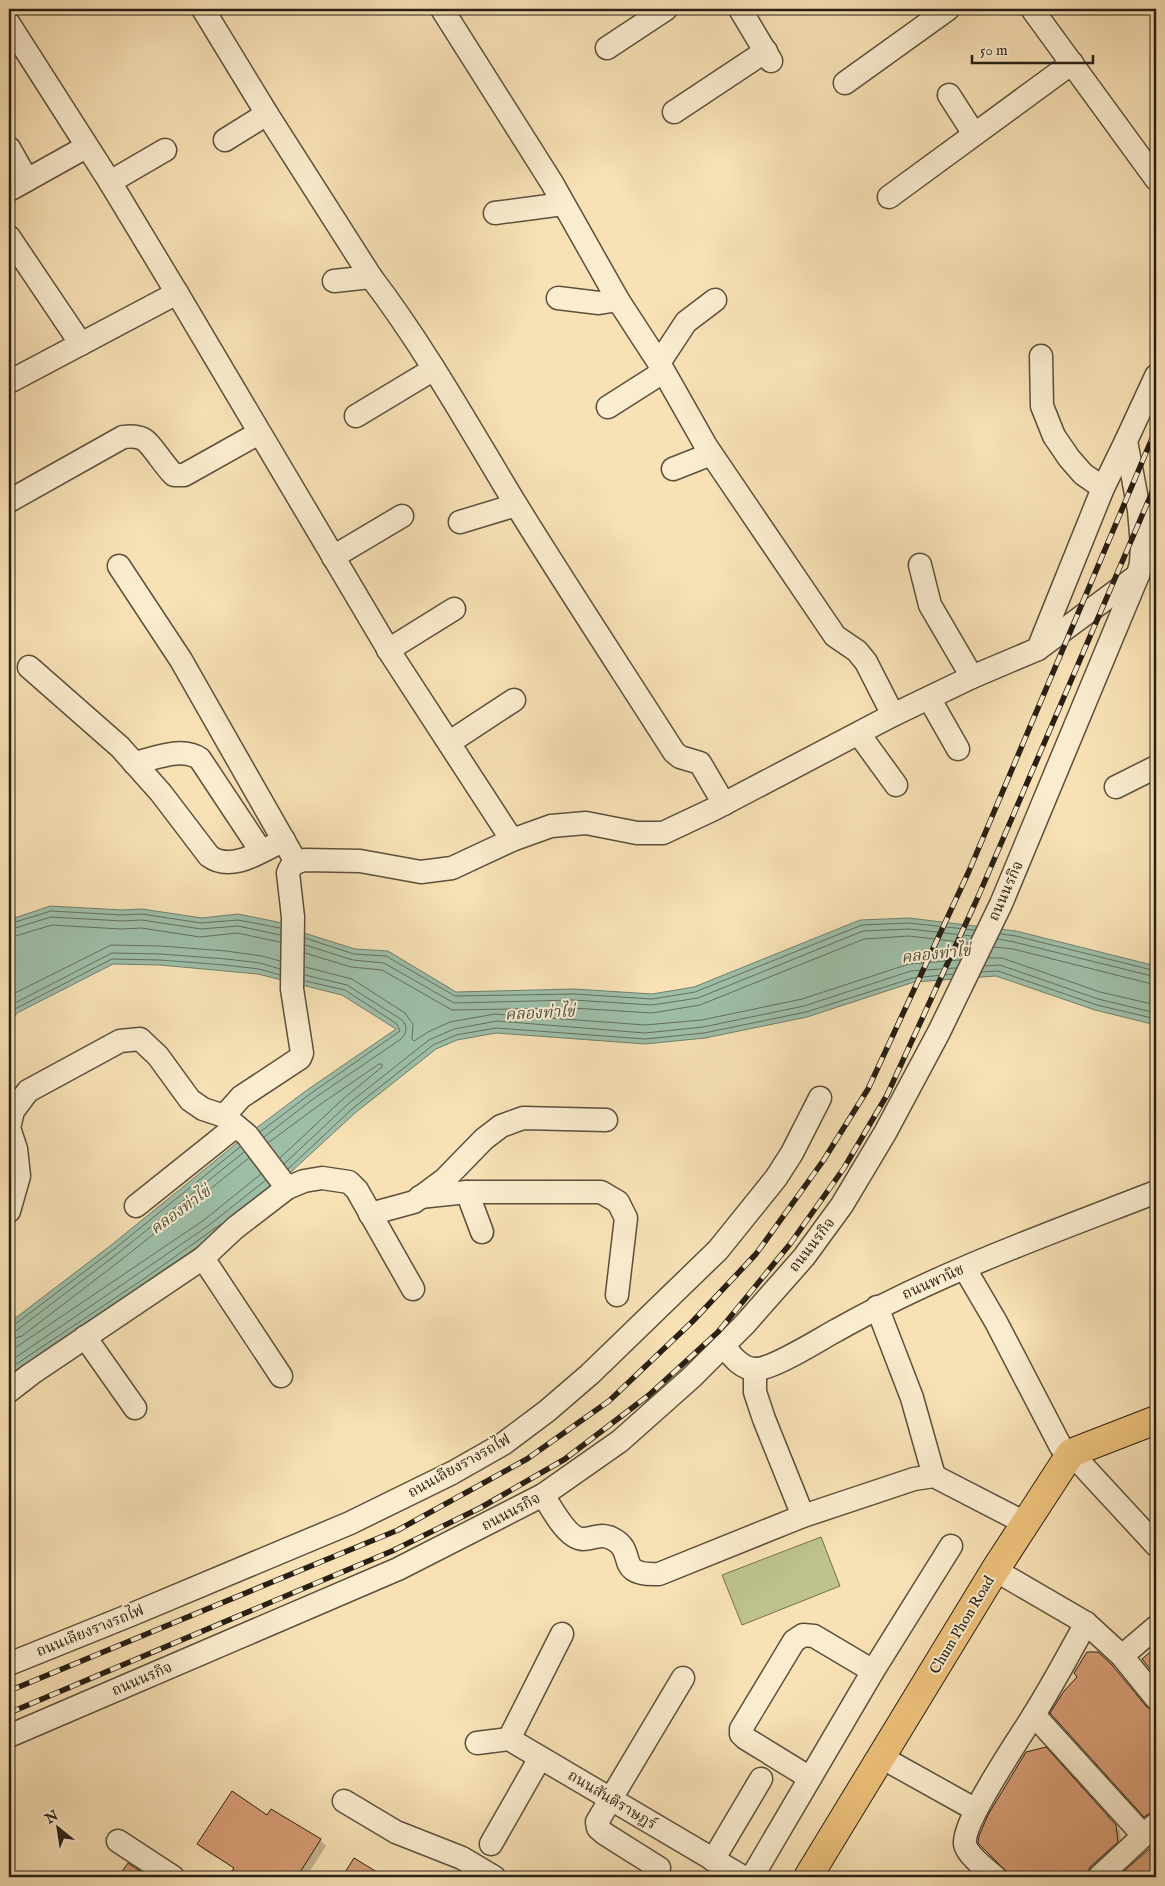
<svg xmlns="http://www.w3.org/2000/svg" width="1165" height="1886" font-family="'IM FELL English','Noto Serif Thai',serif">
  <style>
    .green { fill: #bec28c; stroke: #737050 }
    .water { fill: #9ebea8; stroke: #6f7e6d }
    .shadow { fill: #0003 }
    .lines { fill: none; stroke-linecap: round; stroke-linejoin: round }
    .shore { stroke: #636e5e; stroke-width: 1 }
    .building { fill: #d99e77; stroke: #281f14 }
    .minor-casing { stroke: #5c503c; stroke-width: 25 }
    .major-casing { stroke: #281f14; stroke-width: 30 }
    .minor { stroke: #faeccf; stroke-width: 22 }
    .major { stroke: #ecc07a; stroke-width: 28 }
    .rail-casing { stroke: #281f14; stroke-width: 5.5 }
    .rail { stroke: #faeccf; stroke-width: 4; stroke-dasharray: 11; stroke-linecap: butt }
    .labels { text-anchor: middle; dominant-baseline: central; stroke-width: 4; stroke-linejoin: round; paint-order: stroke }
    .street-label { font-size: 15px; fill: #281f14; stroke: #faeccf }
    .water-label { font-size: 16px; font-style: italic; fill: #4b4f40; stroke: #faeccf }
  </style>
  <rect width="100%" height="100%" fill="#f7e1b5"/>
  <filter id="stains"><feTurbulence type="fractalNoise" baseFrequency=".004" numOctaves="4"/><feColorMatrix values="0 0 0 0 .2 0 0 0 0 .09 0 0 0 0 .02 0 0 0 .5 -.17"/></filter>
  <radialGradient id="worn" r=".72"><stop offset=".6" stop-color="#630" stop-opacity="0"/><stop offset="1" stop-color="#630" stop-opacity=".3"/></radialGradient>
  <!-- green -->
  <path class="green" d="M821,1537l19,49 -98,39 -20,-50z"/>
  <!-- water -->
  <path class="water" d="M50,906l72,4 20,-1 60,9 36,-4 49,10 17,9 51,16 33,2 68,41 118,-3 78,5 42,-7 166,-67 49,-2 107,13 140,35v59l-61,-15 -99,-34 -82,6 -107,35 -102,21 -60,6 -149,-11 -39,7 -21,9 -81,64 -89,82 -51,40 -206,140v-52l101,-77 137,-111 60,-45 89,-61 -54,-34 -84,-21 -98,-9 -47,-1 -96,49 -8,11v-104z"/>
  <!-- shadow -->
  <g class="shadow">
    <path d="M1150,1711l6,1v104l-6,4 -5,-4z"/>
    <path d="M1050,1753l70,78 1,15 -30,31h-75l-36,-35z"/>
    <path d="M271,1811l49,29 6,6 -20,31h-76l5,-8 -31,-19 -6,-6 70,-27z"/>
    <path d="M1156,1844v33h-36z"/>
  </g>
  <g class="lines">
    <!-- shore -->
    <g class="shore">
      <path d="M9,924l42,-13 71,4 20,-1 59,9 37,-3 42,8"/>
      <path d="M9,930l42,-13 71,4 20,-1 59,9 37,-3 42,9"/>
      <path d="M1001,934l15,2 140,35"/>
      <path d="M9,938l43,-13 69,4 20,-1 59,9 37,-4 43,9"/>
      <path d="M305,938l49,16 32,2 69,40 119,-2 78,5 43,-7 167,-67 47,-2 65,7"/>
      <path d="M998,939l16,3 142,35"/>
      <path d="M305,945l48,15 31,3 70,40 119,-3 79,5 46,-7 165,-67 46,-2 63,7"/>
      <path d="M994,947l19,2 143,36"/>
      <path d="M305,953l46,14 31,3 70,40 121,-2 79,5 48,-8 164,-66 45,-3 59,7"/>
      <path d="M989,958h13l98,34 56,13"/>
      <path d="M985,966l15,-1 98,34 58,14"/>
      <path d="M305,967l47,12 53,34 8,11 -1,15 2,2 14,-9 22,-10 45,-8 150,11 57,-5 100,-21 107,-35 51,-4"/>
      <path d="M982,972l16,-1 99,34 59,14"/>
      <path d="M9,996l102,-51 50,1 65,5 36,5 18,5"/>
      <path d="M9,1006l103,-53 49,1 65,5 34,4 20,6"/>
      <path d="M9,1016l6,-7 97,-50 48,1 65,5 34,4 21,6"/>
      <path d="M260,1132l50,-38 90,-63 -3,-7 -52,-34 -40,-9"/>
      <path d="M264,1137l49,-38 88,-60c6,-6 7,-13 1,-19l-55,-35 -42,-10"/>
      <path d="M268,1143l50,-37 61,-42h3v3l-39,32 -63,59"/>
      <path d="M284,1164l64,-60 81,-64 25,-11 43,-8 148,12 58,-6 101,-21 107,-35 45,-3"/>
      <path d="M288,1169l64,-60 81,-64 23,-10 40,-7 149,11 59,-6 102,-21 107,-34 40,-4"/>
      <path d="M9,1326l5,-1 99,-75 127,-103"/>
      <path d="M9,1333l8,-3 100,-76 127,-102"/>
      <path d="M9,1340l13,-4 99,-76 128,-102"/>
      <path d="M9,1352l195,-132 57,-46"/>
      <path d="M9,1362l199,-136 58,-46"/>
      <path d="M9,1369l136,-91 76,-54"/>
    </g>
  </g>
  <!-- building -->
  <g class="building">
    <path d="M1156,1647v30l-14,-18z"/>
    <path d="M1087,1652h11l14,13 34,41 5,4 5,1v100h-3l-9,6 -94,-104 14,-22 13,-14 -3,-4z"/>
    <path d="M1046,1747l70,78 2,17 -28,25 -4,10h-69l-11,-6 -28,-28 1,-7 9,-21 38,-63z"/>
    <path d="M232,1791l35,24 4,-6 50,30 -24,38h-69l6,-9 -37,-24z"/>
    <path d="M1156,1843v34h-38l6,-6z"/>
    <path d="M354,1858l31,19h-43z"/>
    <path d="M128,1863l21,14h-31z"/>
  </g>
  <g class="lines">
    <defs>
      <g id="minor">
        <path d="M203,9l64,105 104,163c54,71 98,150 144,226 52,84 106,166 159,249l6,5 20,6 24,41"/>
        <path d="M442,9l110,174 66,117 41,63 47,83 129,190 22,15 9,11 27,53"/>
        <path d="M740,9l31,52"/>
        <path d="M1032,9l124,170"/>
        <path d="M9,24l101,158 67,111 214,361 121,186"/>
        <path d="M607,48l59,-39"/>
        <path d="M845,83l103,-74"/>
        <path d="M949,95l25,39"/>
        <path d="M674,112l92,-61"/>
        <path d="M225,140l42,-26"/>
        <path d="M9,148l18,32"/>
        <path d="M110,182l55,-32"/>
        <path d="M9,190l77,-43"/>
        <path d="M889,197l183,-134"/>
        <path d="M495,213l68,-9"/>
        <path d="M9,237l72,107"/>
        <path d="M334,281l37,-4"/>
        <path d="M558,298l41,5 19,-3"/>
        <path d="M1041,356l1,50 12,30 15,22 14,16 20,14"/>
        <path d="M659,363l27,-41 29,-22"/>
        <path d="M9,382l168,-89"/>
        <path d="M608,407l55,-35"/>
        <path d="M356,416l78,-47"/>
        <path d="M673,469l38,-15"/>
        <path d="M9,501l114,-64c7,-1 14,-1 20,2 8,4 22,28 31,36h10l75,-42"/>
        <path d="M460,522l56,-17"/>
        <path d="M333,557l69,-41"/>
        <path d="M920,565l10,40 42,72"/>
        <path d="M119,566l62,94 115,202"/>
        <path d="M1038,649l65,-161 23,-47"/>
        <path d="M388,650l66,-41"/>
        <path d="M29,667l91,80 41,46 48,63c23,17 54,-6 75,-16"/>
        <path d="M929,698l29,51"/>
        <path d="M859,734l37,51"/>
        <path d="M450,742l64,-42"/>
        <path d="M134,763c20,-4 48,-17 66,-4l61,92"/>
        <path d="M1116,787l40,-20"/>
        <path d="M224,1116l17,-19 59,-39 2,-5 -10,-64 1,-72 -5,-44c3,-9 8,-11 17,-13l55,1 61,11 31,-4 60,-28 39,-14 35,-3 51,10h26l51,-24 179,-94 79,-38 66,-28 100,-74"/>
        <path d="M467,1192l15,40"/>
        <path d="M420,1197l47,-5h134l17,10 8,16 -9,77"/>
        <path d="M136,1206l100,-80"/>
        <path d="M9,1211l10,-35 -3,-27 -7,-21 4,-17 15,-20 92,-50 20,-2 18,17 32,44 13,9 21,7 23,19 40,53"/>
        <path d="M370,1214l44,-12 31,-23 39,-40 17,-13 22,-8 83,2"/>
        <path d="M203,1258l78,118"/>
        <path d="M965,1269l31,53 65,125 10,6 85,92"/>
        <path d="M877,1307l35,91 22,78"/>
        <path d="M85,1337l50,71"/>
        <path d="M723,1345c8,10 18,24 32,24 17,1 65,-30 82,-39 101,-57 211,-96 319,-138"/>
        <path d="M755,1369v23l9,27 39,97"/>
        <path d="M9,1391l22,-17 172,-116 32,-30 52,-40 17,-7 18,-3 27,4 8,8 56,99"/>
        <path d="M543,1495c8,12 24,44 40,44 11,0 18,-7 30,0 25,13 0,37 46,35l144,-58 111,-37 20,-3 91,47"/>
        <path d="M995,1570l91,53 36,33 34,42"/>
        <path d="M1122,1656l34,-29"/>
        <path d="M9,1664l124,-50 217,-91 102,-50 51,-29 44,-33 43,-37 128,-124 58,-72 16,-25 28,-55"/>
        <path d="M1034,1715l109,120"/>
        <path d="M9,1736l389,-167 145,-74 77,-54 72,-64 53,-53 59,-67 38,-52 43,-72 54,-101 62,-128 137,-329 3,-12 1,-17 -3,-36 -13,-69 30,-65"/>
        <path d="M509,1739l53,-105"/>
        <path d="M477,1743l32,-4 234,138"/>
        <path d="M881,1757l95,53"/>
        <path d="M810,1778l-65,-40 -4,-4v-5l53,-88 9,-6 11,1 59,35"/>
        <path d="M344,1801l52,31 66,26 32,19"/>
        <path d="M118,1841l55,36"/>
        <path d="M491,1844l49,-86"/>
        <path d="M713,1860l48,-81"/>
        <path d="M659,1868l-54,-34 -7,-6 -1,-6 86,-144"/>
        <path d="M752,1877l121,-206 78,-125"/>
        <path d="M995,1877c-8,-7 -28,-22 -30,-33 -3,-22 54,-105 68,-128 19,-30 36,-62 53,-93"/>
        <path d="M1099,1877l57,-53"/>
      </g>
      <path id="major" d="M808,1877l187,-307 76,-117 85,-33"/>
    </defs>
    <!-- minor casing -->
    <use href="#minor" class="minor-casing"/>
    <!-- major casing -->
    <use href="#major" class="major-casing"/>
    <!-- minor -->
    <use href="#minor" class="minor"/>
    <!-- major -->
    <use href="#major" class="major"/>
    <defs>
      <g id="rail">
        <path d="M9,1691l389,-161 129,-71 82,-58 84,-80 63,-67 67,-93 45,-72 101,-218 187,-442"/>
        <path d="M9,1713l383,-162 88,-43 85,-49 84,-64 69,-63 72,-88 54,-76 43,-73 91,-198 178,-414"/>
      </g>
    </defs>
    <!-- rail casing -->
    <use href="#rail" class="rail-casing"/>
    <!-- rail -->
    <use href="#rail" class="rail"/>
  </g>
  <g class="labels">
    <!-- street labels -->
    <g class="street-label">
      <text transform="translate(1006 891) rotate(-66)">ถนนนรกิจ</text>
      <text transform="translate(812 1245) rotate(-52)">ถนนนรกิจ</text>
      <text transform="translate(933 1282) rotate(-24)">ถนนพานิช</text>
      <text transform="translate(459 1466) rotate(-29)">ถนนเลียงรางรถไฟ</text>
      <text transform="translate(511 1512) rotate(-28)">ถนนนรกิจ</text>
      <text transform="translate(962 1625) rotate(-59)">Chum Phon Road</text>
      <text transform="translate(90 1631) rotate(-22)">ถนนเลียงรางรถไฟ</text>
      <text transform="translate(142 1679) rotate(-23)">ถนนนรกิจ</text>
      <text transform="translate(612 1800) rotate(31)">ถนนสันติราษฎร์</text>
    </g>
    <!-- water labels -->
    <g class="water-label">
      <text transform="translate(936 955) rotate(-6)">คลองท่าไข่</text>
      <text transform="translate(540 1014) rotate(-3)">คลองท่าไข่</text>
      <text transform="translate(181 1211) rotate(-36)">คลองท่าไข่</text>
    </g>
  </g>
  <!-- margin -->
  <rect width="1165" height="1886" fill="none" stroke="#f7e1b5" stroke-width="30"/>
  <rect x="10" y="10" width="1145" height="1866" fill="none" stroke="#281f14" stroke-width="2.5"/>
  <rect x="15" y="15" width="1135" height="1856" fill="none" stroke="#281f14"/>
  <!-- north arrow -->
  <g transform="translate(58 1828) rotate(330)" stroke="#faeccf" stroke-width="4" paint-order="stroke">
  <path d="M0-4L9 19L0 12L-9 19Z" fill="#281f14"/>
  <text y="-8" font-size="14" font-weight="bold" text-anchor="middle" fill="#281f14">N</text>
  </g>
  <!-- scale -->
  <path d="M972 55v8h121v-8" fill="none" stroke="#281f14" stroke-width="2.5"/>
  <text x="980" y="55" font-size="15" fill="#281f14" stroke="#faeccf" stroke-width="4" paint-order="stroke">50 m</text>
  <rect width="100%" height="100%" filter="url(#stains)"/>
  <rect width="100%" height="100%" fill="url(#worn)"/>
</svg>
